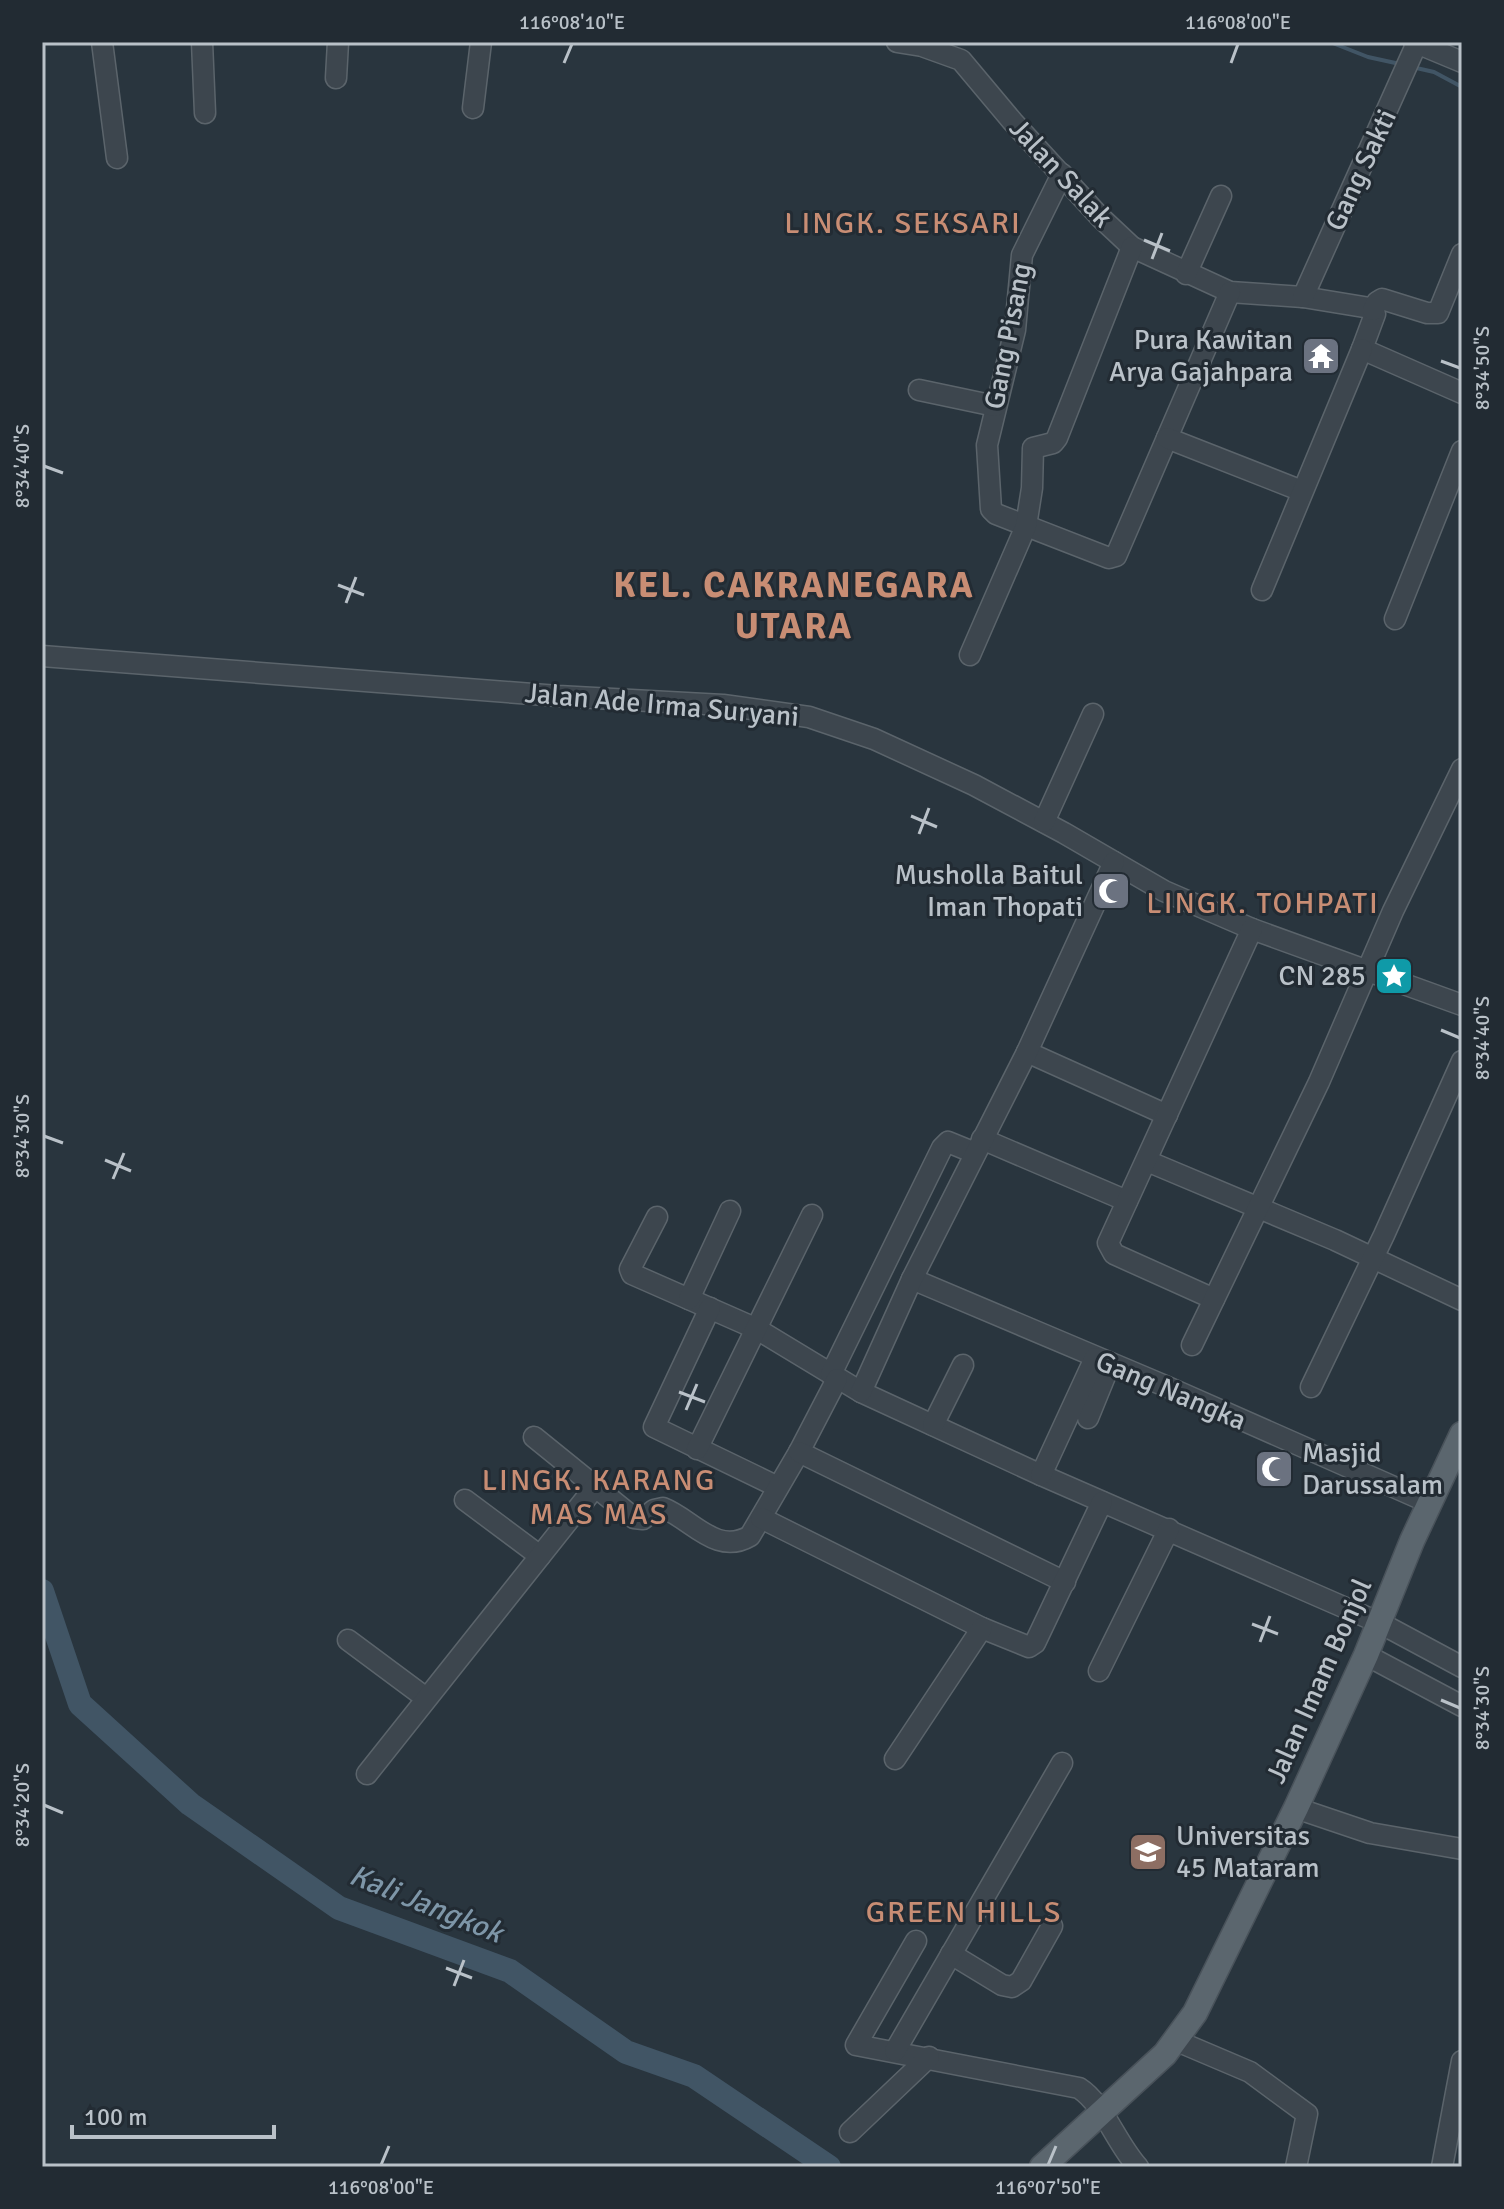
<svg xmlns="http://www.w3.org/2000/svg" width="1504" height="2209" font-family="Signika,sans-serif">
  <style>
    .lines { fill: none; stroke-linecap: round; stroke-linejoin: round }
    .stream { stroke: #415565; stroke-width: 4 }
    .river { stroke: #415565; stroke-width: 24 }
    .minor-casing { stroke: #5b646b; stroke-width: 23 }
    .major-casing { stroke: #49525a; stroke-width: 27 }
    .minor { stroke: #3d464e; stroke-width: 20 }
    .major { stroke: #5b666e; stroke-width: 24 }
    .ticks { fill: none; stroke: #b9c1c8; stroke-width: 3 }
    .labels { text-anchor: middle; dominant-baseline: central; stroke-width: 6; stroke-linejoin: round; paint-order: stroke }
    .street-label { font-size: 28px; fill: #b9c1c8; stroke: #222b33 }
    .poi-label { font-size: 28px; fill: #b9c1c8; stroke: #222b33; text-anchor: end }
    .neighbourhood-label { font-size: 30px; letter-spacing: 2px; fill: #c88d74; stroke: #222b33 }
    .water-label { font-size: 30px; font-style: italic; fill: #7e96a8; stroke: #222b33 }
    .district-label { font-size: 36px; font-weight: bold; letter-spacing: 2px; fill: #c88d74; stroke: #222b33 }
    .neatline { fill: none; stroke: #b9c1c8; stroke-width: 3 }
    .ticks-label { font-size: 20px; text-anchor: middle; fill: #b9c1c8 }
  </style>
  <rect width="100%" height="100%" fill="#29353e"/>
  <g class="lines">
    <!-- stream -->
    <g class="stream">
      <path d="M1330,42l38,15 32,7"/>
      <path d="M1412,67l22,5 28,15"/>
    </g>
    <!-- river -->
    <path class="river" d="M42,1591l38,113 110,100 149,104 171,63 116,81 68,24 135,91"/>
    <defs>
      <g id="minor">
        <path d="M102,42l15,116"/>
        <path d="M202,42l3,71"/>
        <path d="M897,42l25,4 39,14 52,62 87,95 32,30 98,45 73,5 67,11 5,6 -13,35 100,44"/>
        <path d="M1414,42l48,20"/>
        <path d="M336,78l2,-36"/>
        <path d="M473,108l8,-66"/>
        <path d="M1062,174l-40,81 -7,75 -28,115 4,64 5,5 113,44 7,-2 114,-264"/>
        <path d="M1186,274l35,-78"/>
        <path d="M1303,297l114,-254"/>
        <path d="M1373,310l4,-8 5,-3 45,14h11l24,-59"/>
        <path d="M919,390l76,16"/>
        <path d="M1167,438l135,53"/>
        <path d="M1262,590l100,-241"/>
        <path d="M1395,619l67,-168"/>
        <path d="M970,655l56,-129 6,-38 1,-40 20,-5 4,-5 75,-191"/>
        <path d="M42,656l516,40 165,9 86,12 65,22 100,46 90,48 100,58 88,38 210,76"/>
        <path d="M1044,822l49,-108"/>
        <path d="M1027,1052l140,63"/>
        <path d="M982,1139l145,62"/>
        <path d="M1147,1161l188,79 127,60"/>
        <path d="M657,1217l-27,52 2,5 125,55 104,63 180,83 339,148 82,44"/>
        <path d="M912,1279l251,106 267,118"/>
        <path d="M689,1299l41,-88"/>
        <path d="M1214,1299l-100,-45 -6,-11 144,-314"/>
        <path d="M710,1308l-56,119 124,60"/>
        <path d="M1192,1345l127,-263 74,-171 69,-142"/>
        <path d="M831,1374l111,-226 6,-6 27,11"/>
        <path d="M1311,1387l73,-152 78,-174"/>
        <path d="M861,1392l51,-113 115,-227 87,-190"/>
        <path d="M1088,1418l22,-54"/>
        <path d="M933,1425l30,-60"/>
        <path d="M534,1437l100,81 9,1 11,-9 9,-2c29,11 53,48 87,28l49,-84 38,-73"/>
        <path d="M697,1449l115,-234"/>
        <path d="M799,1452l266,130"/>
        <path d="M1041,1475l54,-117"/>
        <path d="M465,1500l75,56"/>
        <path d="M761,1518l221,110 47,19 6,-4 67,-141"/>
        <path d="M348,1640l78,58"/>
        <path d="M1366,1655l96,51"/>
        <path d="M1099,1671l70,-142"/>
        <path d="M895,1759l87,-131"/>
        <path d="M367,1774l228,-287"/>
        <path d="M1296,1808l74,25 92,16"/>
        <path d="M916,1941l-60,104 223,43c25,16 37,55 59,79"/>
        <path d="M951,1954l51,31 10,2 9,-6 31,-55"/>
        <path d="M1177,2041l73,31 57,42 -11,53"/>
        <path d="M895,2051l167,-288"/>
        <path d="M850,2132l79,-75"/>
        <path d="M1442,2167l20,-106"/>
      </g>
      <path id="major" d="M1042,2167l123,-113 30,-41 101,-205 70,-153 46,-114 50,-107"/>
    </defs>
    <!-- minor casing -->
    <use href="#minor" class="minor-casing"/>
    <!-- major casing -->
    <use href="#major" class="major-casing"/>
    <!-- minor -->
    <use href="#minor" class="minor"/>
    <!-- major -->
    <use href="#major" class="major"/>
  </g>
  <!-- ticks -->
  <path class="ticks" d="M564,63l8,-19M1231,63l7,-19M1144,240l26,11M1152,259l10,-26M1441,361l19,7M44,466l19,7M338,585l26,10M346,603l10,-26M911,816l26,11M919,834l10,-26M1441,1030l19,8M44,1136l19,7M105,1160l26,11M113,1179l11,-26M679,1392l26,10M686,1410l11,-26M1252,1624l26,10M1260,1642l10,-26M1441,1700l19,8M44,1805l19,8M446,1968l26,10M454,1986l10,-26M381,2165l8,-19M1048,2165l8,-19"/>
  <!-- icons -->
  <defs>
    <symbol id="temple-square" viewBox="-11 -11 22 22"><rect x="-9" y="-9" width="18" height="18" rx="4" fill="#6b7280" stroke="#222b33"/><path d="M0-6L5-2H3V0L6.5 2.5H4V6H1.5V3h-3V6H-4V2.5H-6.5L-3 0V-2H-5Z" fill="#fff"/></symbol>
    <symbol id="mosque-square" viewBox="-11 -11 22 22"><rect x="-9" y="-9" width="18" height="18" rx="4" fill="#6b7280" stroke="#222b33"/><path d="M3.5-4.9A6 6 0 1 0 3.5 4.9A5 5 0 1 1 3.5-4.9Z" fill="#fff"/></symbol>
    <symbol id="sight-square" viewBox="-11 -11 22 22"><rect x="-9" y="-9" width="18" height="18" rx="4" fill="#0f9aa8" stroke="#222b33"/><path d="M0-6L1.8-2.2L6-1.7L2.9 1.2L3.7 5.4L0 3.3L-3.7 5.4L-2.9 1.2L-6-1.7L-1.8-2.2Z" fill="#fff"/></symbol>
    <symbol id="university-square" viewBox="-11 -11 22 22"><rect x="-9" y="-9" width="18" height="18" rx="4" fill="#8d6e63" stroke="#222b33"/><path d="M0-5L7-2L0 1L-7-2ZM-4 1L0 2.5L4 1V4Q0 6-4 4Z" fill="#fff"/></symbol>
  </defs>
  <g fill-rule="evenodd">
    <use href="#temple-square" x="1299" y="334" width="44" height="44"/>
    <use href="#mosque-square" x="1089" y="869" width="44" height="44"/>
    <use href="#sight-square" x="1372" y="954" width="44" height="44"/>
    <use href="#mosque-square" x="1252" y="1447" width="44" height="44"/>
    <use href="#university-square" x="1126" y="1830" width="44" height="44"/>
  </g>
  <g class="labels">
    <!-- street labels -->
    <g class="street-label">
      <text transform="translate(1361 170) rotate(-65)">Gang Sakti</text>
      <text transform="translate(1061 173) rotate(47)">Jalan Salak</text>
      <text transform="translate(1008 336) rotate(-79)">Gang Pisang</text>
      <text transform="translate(662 705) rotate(5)">Jalan Ade Irma Suryani</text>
      <text transform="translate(1171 1391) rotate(23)">Gang Nangka</text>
      <text transform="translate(1319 1681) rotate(-66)">Jalan Imam Bonjol</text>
    </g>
    <!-- poi labels -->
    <g class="poi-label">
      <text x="1293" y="340">Pura Kawitan<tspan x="1293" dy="32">Arya Gajahpara</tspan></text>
      <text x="1083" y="875">Musholla Baitul<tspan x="1083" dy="32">Iman Thopati</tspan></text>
      <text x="1366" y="976">CN 285</text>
      <text x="1302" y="1453" text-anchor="start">Masjid<tspan x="1302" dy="32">Darussalam</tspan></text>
      <text x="1176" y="1836" text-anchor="start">Universitas<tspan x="1176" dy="32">45 Mataram</tspan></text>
    </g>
    <!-- neighbourhood labels -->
    <g class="neighbourhood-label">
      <text x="903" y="223">LINGK. SEKSARI</text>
      <text x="1263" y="903">LINGK. TOHPATI</text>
      <text x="599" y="1480">LINGK. KARANG<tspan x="599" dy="34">MAS MAS</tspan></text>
      <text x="964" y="1912">GREEN HILLS</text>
    </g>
    <!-- water labels -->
    <g class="water-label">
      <text transform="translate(426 1904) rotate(22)">Kali Jangkok</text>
    </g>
    <!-- district labels -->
    <g class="district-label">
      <text x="794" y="585">KEL. CAKRANEGARA<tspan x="794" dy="41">UTARA</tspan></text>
    </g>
  </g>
  <!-- border -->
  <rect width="1504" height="2209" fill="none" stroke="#222b33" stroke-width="88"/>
  <!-- scale -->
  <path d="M72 2125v12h202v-12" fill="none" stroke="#b9c1c8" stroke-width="4"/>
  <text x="84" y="2125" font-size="24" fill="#b9c1c8" stroke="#222b33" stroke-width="6" paint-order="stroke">100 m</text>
  <rect x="44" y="44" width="1416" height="2121" class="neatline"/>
  <g class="ticks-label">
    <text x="572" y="29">116°08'10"E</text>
    <text x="1238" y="29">116°08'00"E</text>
    <text transform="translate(1482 368) rotate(-90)" y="7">8°34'50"S</text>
    <text transform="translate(22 466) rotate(-90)" y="7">8°34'40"S</text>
    <text transform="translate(1482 1038) rotate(-90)" y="7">8°34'40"S</text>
    <text transform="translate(22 1136) rotate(-90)" y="7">8°34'30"S</text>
    <text transform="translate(1482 1708) rotate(-90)" y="7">8°34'30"S</text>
    <text transform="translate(22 1805) rotate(-90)" y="7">8°34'20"S</text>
    <text x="381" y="2194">116°08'00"E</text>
    <text x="1048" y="2194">116°07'50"E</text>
  </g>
</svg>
